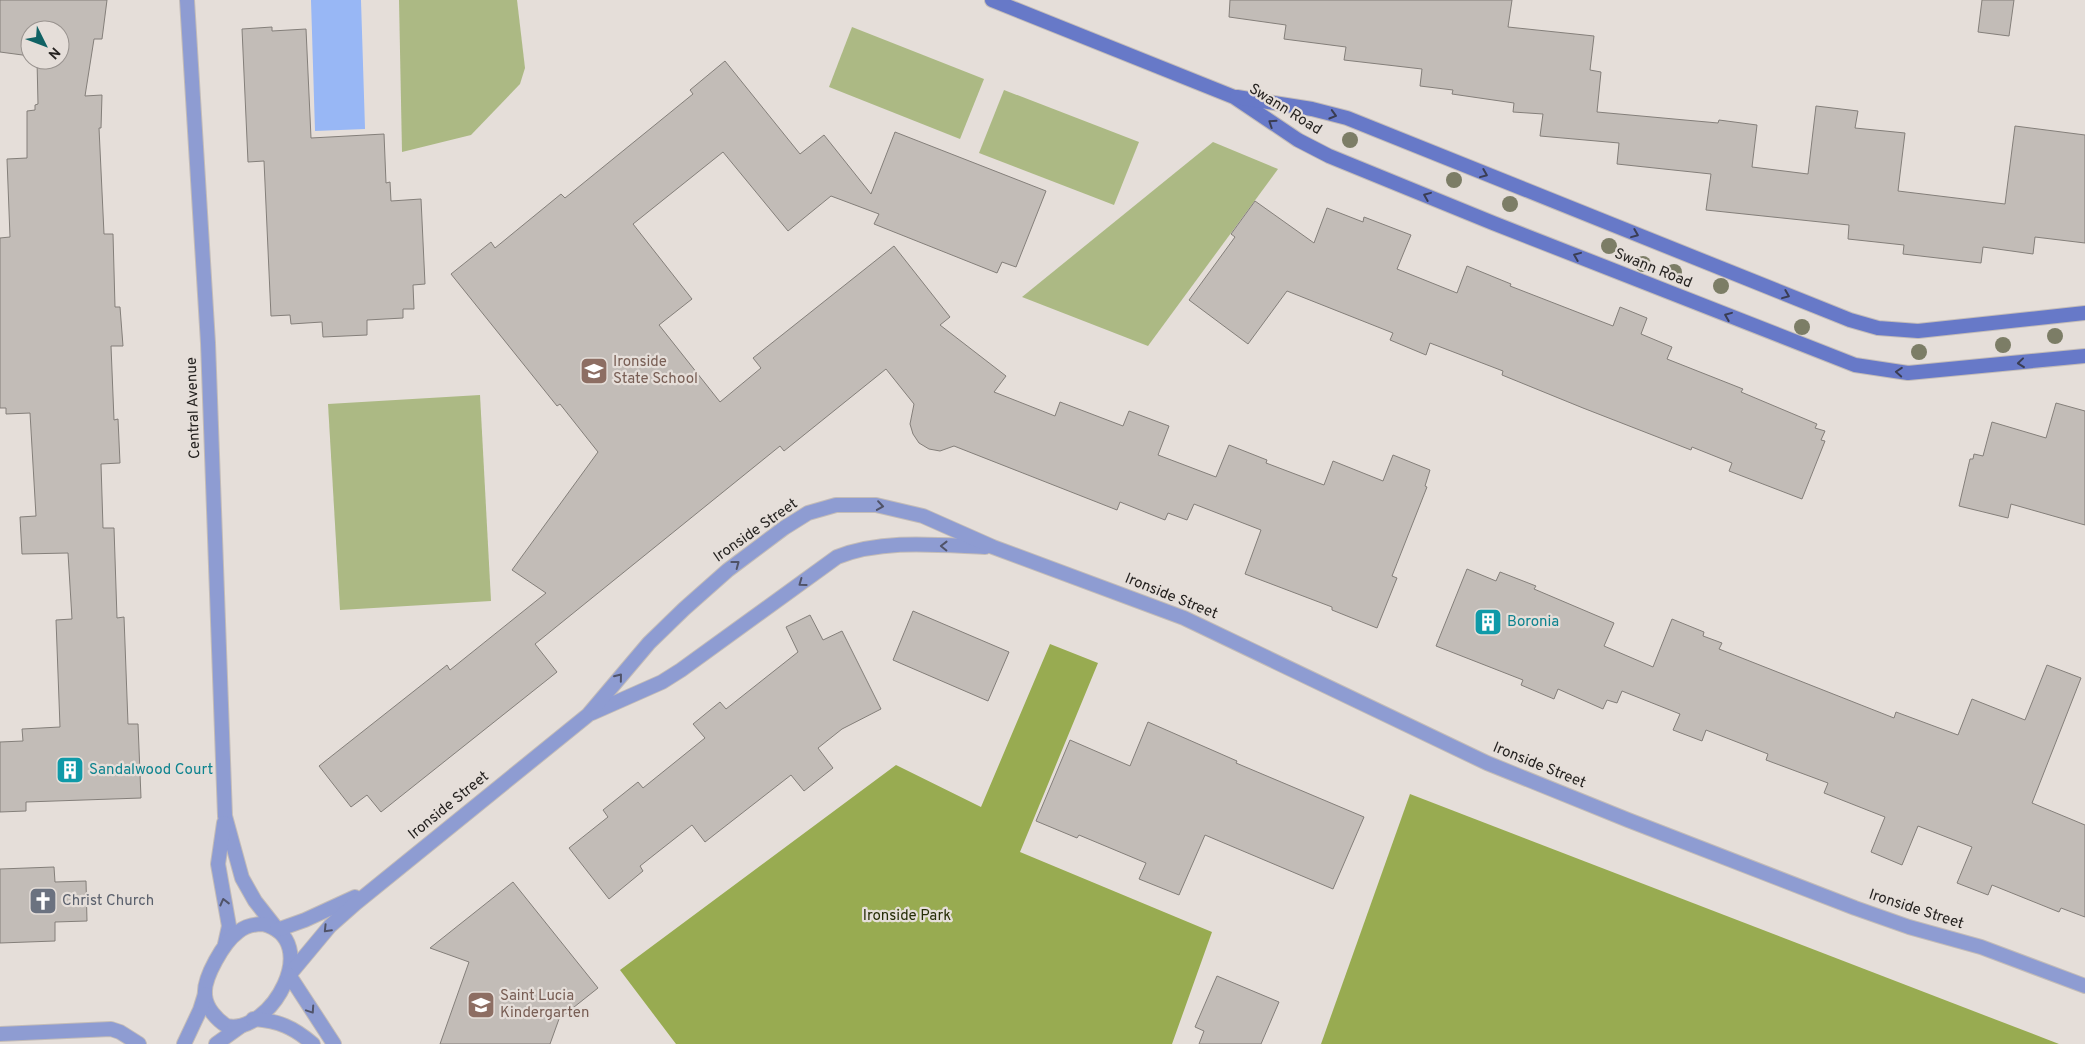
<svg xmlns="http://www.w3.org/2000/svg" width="2085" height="1044" font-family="Overpass,sans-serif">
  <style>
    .green { fill: #acb984 }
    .forest { fill: #98ab51 }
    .water { fill: #98b7f5 }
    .building { fill: #c2bcb7; stroke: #847f7a }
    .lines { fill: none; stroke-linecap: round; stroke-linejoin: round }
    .minor-casing { stroke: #c3bcb8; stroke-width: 16 }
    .secondary-casing { stroke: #c3bcb8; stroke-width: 16 }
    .minor { stroke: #8e9cd2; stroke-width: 14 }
    .secondary { stroke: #6779c8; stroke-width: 14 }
    .tree { fill: #7c7d66 }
    .oneway { stroke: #3a3d53 }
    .oneway2 { stroke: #505368 }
    .labels { text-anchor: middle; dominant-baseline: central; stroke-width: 4.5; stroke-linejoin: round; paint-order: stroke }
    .street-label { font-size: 15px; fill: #262321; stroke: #e5ded9 }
    .education-label { font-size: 15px; fill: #785e54; stroke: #e5ded9; text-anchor: start }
    .culture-label { font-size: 15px; fill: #0d838f; stroke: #e5ded9; text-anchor: start }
    .worship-label { font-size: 15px; fill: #5b616d; stroke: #e5ded9; text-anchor: start }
    .park-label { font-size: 15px; fill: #272e07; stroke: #e5ded9 }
  </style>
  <rect width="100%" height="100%" fill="#e5ded9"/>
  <!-- green -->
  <g class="green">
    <path d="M399,0h118l8,68 -5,16 -49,51 -69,17z"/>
    <path d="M852,27l132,52 -24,60 -131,-52z"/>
    <path d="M1004,90l135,52 -25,63 -135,-52z"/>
    <path d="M1213,142l65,27 -130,177 -126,-49z"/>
    <path d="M480,395l11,206 -151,9 -12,-206z"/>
  </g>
  <!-- forest -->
  <g class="forest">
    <path d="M1050,644l48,19 -78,189 192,80 -40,112h-496l-56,-74 276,-205 85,42z"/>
    <path d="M1410,794l649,250h-738z"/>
  </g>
  <!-- water -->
  <path class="water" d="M311,0h50l4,129 -50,2z"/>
  <!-- building -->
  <g class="building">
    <path d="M0,0h107l-5,39h-8l-9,57 17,-1 -1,33h-2l5,106h9l2,73h5l3,39h-12l3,74 4,-1 2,44 -19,1 2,64h11l3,90 7,-1 4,107h10l3,74 -115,4v9l-26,1v-70l23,-1 -1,-12 38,-2 -4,-107 16,-1 -4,-66 -46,1 -2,-37 16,-1 -6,-103 -24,1v-6h-6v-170l10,-1 -3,-78 20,-1v-47l8,-1v-5l3,-1 -1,-44h23v-30h-30v26l-30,-4z"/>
    <path d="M1230,0h282l-4,27 86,9 -4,34 11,2 -4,40 121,11 1,-3 38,5 -5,42 56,7 8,-68 42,5 -3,17 50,5 -7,58 107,13 10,-78 70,9v108l-50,-6 -2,17 -50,-7 -2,16 -78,-9 1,-9 -56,-6 1,-14 -143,-15 5,-36 -94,-10 2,-21 -79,-7 3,-22 -30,-2 1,-9 -62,-9 1,-4 -33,-4 2,-17 -78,-9 2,-13 -62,-8 2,-14 -57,-8z"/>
    <path d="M1982,0h32l-5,36 -31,-4z"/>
    <path d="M272,27v4l34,-2 5,109 73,-4 2,49 4,-1 1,19 30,-2 4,85 -12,1 1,24h-11v9l-36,2v15l-44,2 -1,-15 -31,2 -1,-9 -19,1 -7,-155 -16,1 -6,-133z"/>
    <path d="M725,61l75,93 24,-19 47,59 24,-62 151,59 -30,76 -14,-5 -5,11 -123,-49 5,-10 -48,-18 -43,35 -65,-79 -90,72 59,75 -33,26 61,77 41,-34 -8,-10 141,-112 56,71 -10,8 66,51 -12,16 61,24 5,-14 63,24 6,-15 40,15 -11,29 58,22 13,-32 38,15 -1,3 58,22 9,-24 50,20 10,-26 37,15 -5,16 2,1 -35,89 5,2 -20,50 -45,-18v-3l-87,-33 16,-44 -67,-26 -7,16 -19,-7 -3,7 -45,-18 -3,8 -163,-64 -14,5 -11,-2 -10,-6 -6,-9 -3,-10 4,-20 -28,-35 -102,82 -4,-5 -245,198 22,28 -176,140 -14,-17 -16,12 -32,-41 128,-101 3,5 96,-77 -34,-23 86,-118 -38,-48 -3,2 -106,-132 40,-32 4,6 66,-54 4,4 128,-104 -3,-4z"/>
    <path d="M1255,201l59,42 13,-35 36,14 1,-5 47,18 -14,34 60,24 10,-27 44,18 -1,2 103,40 7,-19 27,11 -6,16 31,13 -5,12 76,30 -2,3 76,32 -2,4 10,3 -4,9 4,1 -23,58 -73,-28 3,-8 -40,-16 -1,3 -108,-42 -81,-33 1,-4 -73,-28 -4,12 -36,-15 3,-7 -106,-42 -39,53 -59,-44 46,-63 -4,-3z"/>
    <path d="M2056,403l29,8v114l-74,-21 -3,14 -49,-12 11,-47h3l1,-5 9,2 9,-34 54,16z"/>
    <path d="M1467,569l29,12 4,-9 36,14 -2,3 80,34 -10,23 49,21 19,-48 32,13 -1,4 19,7 -3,6 175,69 2,-6 62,23 14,-36 53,21 22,-55 34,13 -49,125 53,22v92l-24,-9 -2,4 -67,-27 -4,10 -31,-12 15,-36 -54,-21 -16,39 -31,-13 14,-35 -61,-24 4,-10 -62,-23 2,-6 -62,-24 -4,11 -29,-11 7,-16 -58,-23 -5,12 -10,-3 -4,9 -45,-20 -4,10 -33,-14 2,-5 -87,-34z"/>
    <path d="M913,611l96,41 -21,49 -95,-41z"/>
    <path d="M810,615l13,25 19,-9 39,78 -39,20 -24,19 15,20 -29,23 -13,-16 -86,67 -13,-17 -52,41 3,5 -34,28 -40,-51 39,-31 -5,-7 35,-28 5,6 62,-50 -12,-14 27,-22 6,7 72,-57 -12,-25z"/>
    <path d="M1148,722l89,39 -1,2 128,54 -31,72 -128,-54 -26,60 -40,-16 7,-16 -67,-28 -2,3 -41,-17 34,-81 60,26z"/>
    <path d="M54,867l1,15 31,-1 1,40 -32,1v19l-55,2v-74z"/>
    <path d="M513,882l85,106 -39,31 -9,25h-110l29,-82 -39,-14z"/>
    <path d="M1217,976l62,26 -18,42h-62l5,-13 -9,-4z"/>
  </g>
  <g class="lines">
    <defs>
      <g id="minor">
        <path d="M187,0l21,343 17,473 17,62 13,23 22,28"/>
        <path d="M592,713l70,-31 19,-12 156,-113c46,-18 100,-12 148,-10"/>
        <path d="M224,823l-6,41 11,62 -4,18"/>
        <path d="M263,924c61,16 8,111 -36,102 -10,-6 -21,-18 -22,-31 -2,-17 19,-53 33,-63 7,-6 16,-8 25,-8z"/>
        <path d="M277,930l28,-10 50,-23"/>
        <path d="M290,974l40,-48 26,-23 232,-188 61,-72 35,-34 44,-39 56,-42 24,-15 28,-8h40l47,11 70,31 191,71 303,145 141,57 227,88 54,19 72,20 104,39"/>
        <path d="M289,975l45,69"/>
        <path d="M253,1019c26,2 40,8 60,25"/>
        <path d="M0,1034l111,-5 9,3 19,12"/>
        <path d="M184,1044l16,-34 5,-16"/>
        <path d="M216,1044l25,-18"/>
      </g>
      <g id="secondary">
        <path d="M992,0l242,97 64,43 31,16 164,67 362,142 53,8 177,-17"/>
        <path d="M1237,97l75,12 35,9 503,202 28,8 40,3 167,-18"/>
      </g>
    </defs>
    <!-- minor casing -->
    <use href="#minor" class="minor-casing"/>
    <!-- secondary casing -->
    <use href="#secondary" class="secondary-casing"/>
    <!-- minor -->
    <use href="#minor" class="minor"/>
    <!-- secondary -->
    <use href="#secondary" class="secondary"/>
  </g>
  <!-- trees -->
  <g class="tree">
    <circle cx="1350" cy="140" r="8"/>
    <circle cx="1454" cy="180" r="8"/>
    <circle cx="1510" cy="204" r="8"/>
    <circle cx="1609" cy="246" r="8"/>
    <circle cx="1643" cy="264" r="8"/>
    <circle cx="1674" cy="272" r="8"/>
    <circle cx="1721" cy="286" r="8"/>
    <circle cx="1802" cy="327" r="8"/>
    <circle cx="2055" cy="336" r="8"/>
    <circle cx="2003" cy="345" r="8"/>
    <circle cx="1919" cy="352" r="8"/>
  </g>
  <!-- one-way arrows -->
  <defs><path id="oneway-chevron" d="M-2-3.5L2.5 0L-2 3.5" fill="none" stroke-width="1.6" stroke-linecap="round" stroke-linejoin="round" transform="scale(1.25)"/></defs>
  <g class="oneway">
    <use href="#oneway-chevron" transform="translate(1333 115) rotate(16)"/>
    <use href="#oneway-chevron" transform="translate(1272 123) rotate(-146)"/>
    <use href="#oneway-chevron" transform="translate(1484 174) rotate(22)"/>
    <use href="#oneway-chevron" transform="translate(1427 196) rotate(-158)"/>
    <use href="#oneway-chevron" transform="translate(1635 234) rotate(22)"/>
    <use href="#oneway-chevron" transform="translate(1577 256) rotate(-158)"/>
    <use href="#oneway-chevron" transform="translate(1786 295) rotate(22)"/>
    <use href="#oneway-chevron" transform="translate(1728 316) rotate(-158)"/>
    <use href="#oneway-chevron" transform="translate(2021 363) rotate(174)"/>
    <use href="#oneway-chevron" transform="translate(1899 372) rotate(-176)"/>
  </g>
  <g class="oneway2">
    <use href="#oneway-chevron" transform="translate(880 506) rotate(8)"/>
    <use href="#oneway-chevron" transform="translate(944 546) rotate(-179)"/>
    <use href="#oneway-chevron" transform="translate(736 564) rotate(-37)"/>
    <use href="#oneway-chevron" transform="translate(802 583) rotate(144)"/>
    <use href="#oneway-chevron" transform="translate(619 677) rotate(-51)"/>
    <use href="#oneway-chevron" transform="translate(224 902) rotate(-104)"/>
    <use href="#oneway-chevron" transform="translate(327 929) rotate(134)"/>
    <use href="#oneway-chevron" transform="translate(311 1010) rotate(56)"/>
  </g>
  <!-- icons -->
  <defs>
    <symbol id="school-square" viewBox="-11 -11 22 22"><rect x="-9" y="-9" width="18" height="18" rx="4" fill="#8d6e63" stroke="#e5ded9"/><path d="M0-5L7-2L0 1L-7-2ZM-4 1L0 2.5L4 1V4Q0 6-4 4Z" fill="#fff"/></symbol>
    <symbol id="building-square" viewBox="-11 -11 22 22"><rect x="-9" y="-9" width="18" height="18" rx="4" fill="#0f9aa8" stroke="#e5ded9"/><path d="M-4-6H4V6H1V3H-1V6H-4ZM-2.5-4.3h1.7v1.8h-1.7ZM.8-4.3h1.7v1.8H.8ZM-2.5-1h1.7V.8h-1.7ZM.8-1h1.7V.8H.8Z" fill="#fff"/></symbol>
    <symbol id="church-square" viewBox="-11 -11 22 22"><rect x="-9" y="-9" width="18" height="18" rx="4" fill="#6b7280" stroke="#e5ded9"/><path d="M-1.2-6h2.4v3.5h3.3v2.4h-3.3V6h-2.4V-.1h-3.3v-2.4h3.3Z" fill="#fff"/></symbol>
  </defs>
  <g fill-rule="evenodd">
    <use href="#school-square" x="578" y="355" width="32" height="32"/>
    <use href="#building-square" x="1472" y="606" width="32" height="32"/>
    <use href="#building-square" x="54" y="754" width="32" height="32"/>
    <use href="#church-square" x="27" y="885" width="32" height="32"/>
    <use href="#school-square" x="465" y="989" width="32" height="32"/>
  </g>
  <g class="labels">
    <!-- street labels -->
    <g class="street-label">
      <text transform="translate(1285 110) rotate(32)">Swann Road</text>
      <text transform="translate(1653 269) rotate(22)">Swann Road</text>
      <text transform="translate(194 408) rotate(-92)">Central Avenue</text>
      <text transform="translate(756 531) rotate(-35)">Ironside Street</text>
      <text transform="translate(1171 597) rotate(22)">Ironside Street</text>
      <text transform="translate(1539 766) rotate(22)">Ironside Street</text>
      <text transform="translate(449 806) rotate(-39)">Ironside Street</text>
      <text transform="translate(1916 910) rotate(18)">Ironside Street</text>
    </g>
    <!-- education labels -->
    <g class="education-label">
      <text x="613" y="362">Ironside<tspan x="613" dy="17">State School</tspan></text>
      <text x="500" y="996">Saint Lucia<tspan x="500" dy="17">Kindergarten</tspan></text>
    </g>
    <!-- culture labels -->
    <g class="culture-label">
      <text x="1507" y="622">Boronia</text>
      <text x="89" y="770">Sandalwood Court</text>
    </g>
    <!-- worship labels -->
    <g class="worship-label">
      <text x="62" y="901">Christ Church</text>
    </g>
    <!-- park labels -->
    <g class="park-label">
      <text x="907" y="916">Ironside Park</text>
    </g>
  </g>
  <!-- north arrow -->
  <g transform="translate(45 45) rotate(132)"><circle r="24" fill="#e5ded9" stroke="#99938f"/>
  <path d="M0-4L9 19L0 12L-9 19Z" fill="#106264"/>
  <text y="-8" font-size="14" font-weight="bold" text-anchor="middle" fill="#262321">N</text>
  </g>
</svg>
